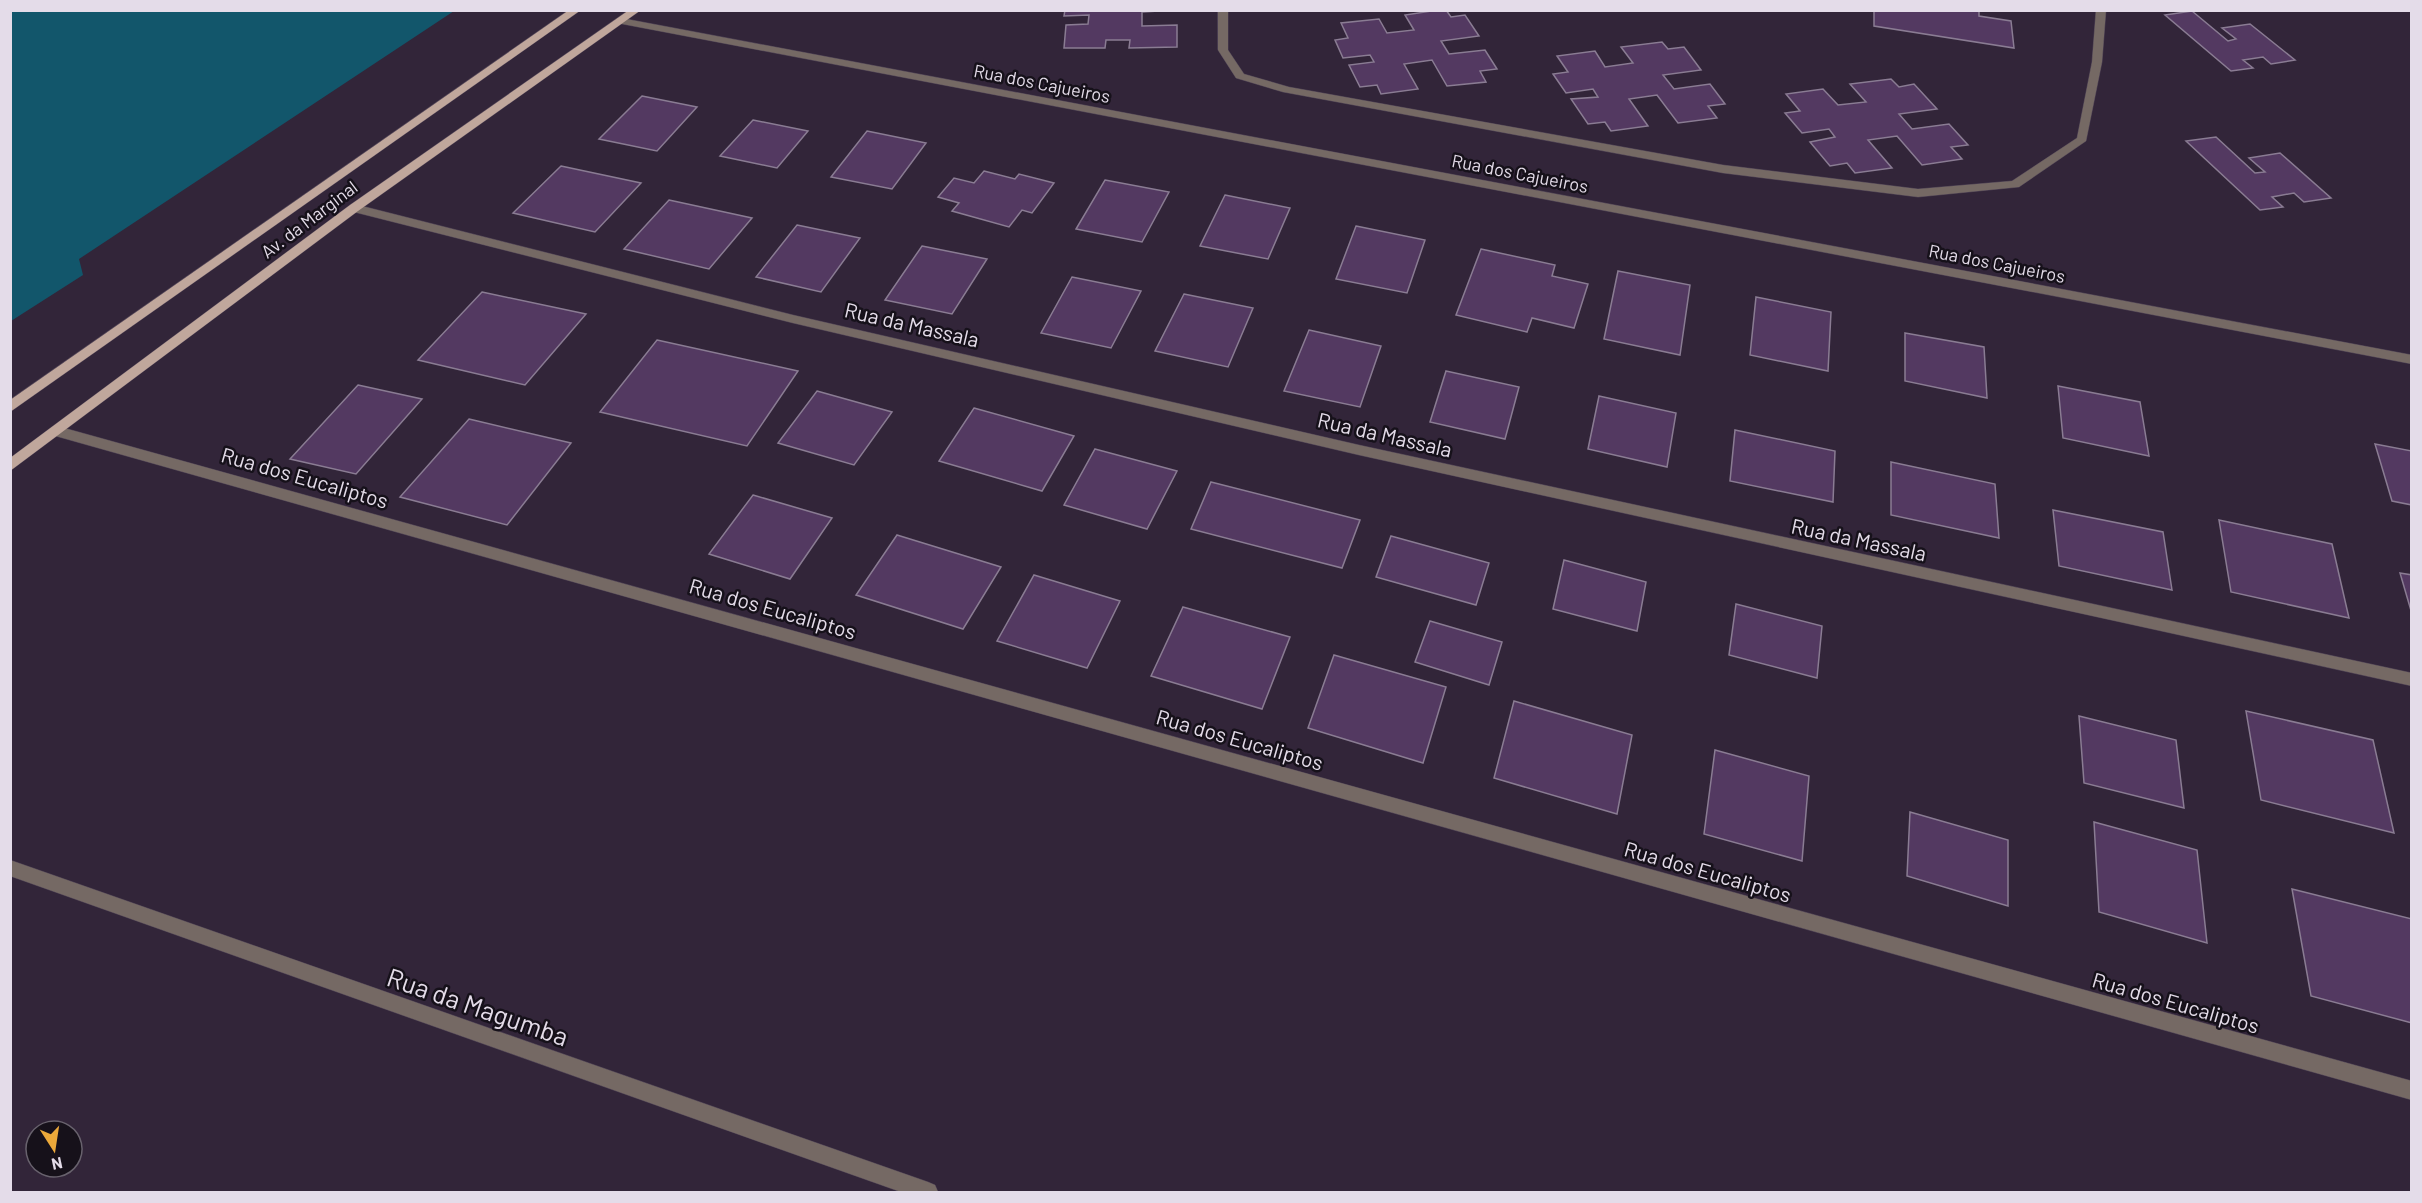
<svg xmlns="http://www.w3.org/2000/svg" width="2422" height="1203" font-family="Barlow,sans-serif">
  <style>
    .water { fill: #12566b }
    .building { fill: #533961; stroke: #8a7c93; stroke-width: 1.5 }
    .lines { fill: none; stroke-linecap: round; stroke-linejoin: round }
    .minor-casing { stroke: #4e4255; stroke-width: 1 }
    .major-casing { stroke: #4e4255; stroke-width: 1 }
    .minor { fill: #756964; fill-rule: evenodd }
    .major { fill: #c0a79c; fill-rule: evenodd }
    .labels { text-anchor: middle; dominant-baseline: central; stroke-width: 5; stroke-linejoin: round; paint-order: stroke }
    .far-street-label { font-size: 18px; fill: #e4dce9; stroke: #16111a }
    .street-label { font-size: 21px; fill: #e4dce9; stroke: #16111a }
    .near-street-label { font-size: 26px; fill: #e4dce9; stroke: #16111a }
  </style>
  <rect width="100%" height="100%" fill="#322539"/>
  <!-- water -->
  <path class="water" d="M11,10h443v1l-375,248 4,16 -72,46z"/>
  <!-- building -->
  <g class="building">
    <path d="M1065,10h111l-34,2v14l35,-1v22l-48,1 1,-8h-24l-1,8h-41l2,-23 22,-1 1,-9 -25,1z"/>
    <path d="M1438,10h8l5,7 14,-2 14,21 -38,5 8,13 36,-4 12,19 -17,2 6,11 -39,4 -15,-26 -28,4 14,25 -37,5 -4,-9 -17,2 -11,-22 25,-3 -4,-7 -27,3 -8,-18 13,-2 -7,-15 38,-4 8,14 27,-3 -9,-15z"/>
    <path d="M1874,10h105v6l32,5 3,27 -140,-22z"/>
    <path d="M2192,11l36,30 8,-2 -14,-11 28,-4 45,36 -24,4 -8,-7 -20,3 10,8 -22,3 -66,-56z"/>
    <path d="M1662,42l6,7 16,-2 17,23 -38,5 11,14 36,-5 15,20 -17,2 9,12 -39,5 -21,-28 -28,4 19,27 -37,5 -6,-9 -17,2 -17,-25 27,-2 -5,-8 -27,4 -13,-19 15,-2 -11,-16 38,-5 10,16 28,-4 -12,-16z"/>
    <path d="M1891,79l8,8 15,-3 23,25 -38,5 13,15 37,-5 19,21 -17,2 11,12 -40,6 -25,-29 -29,4 24,28 -37,5 -8,-10 -17,3 -20,-24 25,-5 -6,-8 -27,4 -17,-20 15,-2 -14,-17 37,-5 15,16 28,-3 -16,-18z"/>
    <path d="M642,96l55,11 -40,44 -58,-12z"/>
    <path d="M753,120l55,11 -31,37 -57,-12z"/>
    <path d="M867,131l59,12 -34,46 -61,-12z"/>
    <path d="M2216,137l39,36 10,-1 -16,-14 31,-5 51,45 -27,4 -10,-9 -22,4 11,10 -23,3 -74,-69z"/>
    <path d="M561,166l80,17 -46,49 -82,-19z"/>
    <path d="M984,171l31,8 4,-5 35,9 -22,30 -10,-3 -13,17 -57,-16 7,-8 -21,-6 16,-19 20,5z"/>
    <path d="M1105,180l64,12 -27,50 -66,-13z"/>
    <path d="M1225,195l65,13 -22,51 -68,-13z"/>
    <path d="M669,200l83,18 -43,51 -85,-20z"/>
    <path d="M797,225l63,13 -39,54 -65,-15z"/>
    <path d="M1356,226l69,14 -18,53 -71,-14z"/>
    <path d="M922,246l65,13 -35,55 -67,-14z"/>
    <path d="M1481,249l74,16 -3,11 36,8 -14,44 -42,-10 -5,14 -71,-17z"/>
    <path d="M1618,271l72,14 -10,70 -76,-16z"/>
    <path d="M1072,277l69,14 -30,57 -70,-15z"/>
    <path d="M482,292l104,22 -61,71 -107,-25z"/>
    <path d="M1184,294l69,14 -25,59 -73,-16z"/>
    <path d="M1756,297l75,15 -3,59 -78,-16z"/>
    <path d="M1309,330l72,16 -21,61 -76,-16z"/>
    <path d="M1905,333l79,14 3,51 -82,-17z"/>
    <path d="M657,340l141,31 -51,75 -147,-34z"/>
    <path d="M1446,371l73,16 -14,52 -75,-17z"/>
    <path d="M358,385l64,14 -66,75 -66,-15z"/>
    <path d="M2058,386l82,16 9,54 -86,-18z"/>
    <path d="M817,391l75,21 -38,53 -76,-22z"/>
    <path d="M1599,396l77,17 -9,54 -79,-18z"/>
    <path d="M974,408l100,28 -32,55 -103,-30z"/>
    <path d="M469,419l102,24 -64,82 -107,-28z"/>
    <path d="M1735,430l100,21 -2,51 -103,-21z"/>
    <path d="M2375,444l37,7v54l-20,-4z"/>
    <path d="M1095,449l82,22 -30,58 -83,-24z"/>
    <path d="M1891,462l104,22 4,54 -108,-23z"/>
    <path d="M1211,482l149,38 -18,48 -151,-39z"/>
    <path d="M753,495l79,23 -42,61 -81,-25z"/>
    <path d="M2053,510l110,22 9,58 -113,-24z"/>
    <path d="M2219,520l113,24 17,74 -118,-26z"/>
    <path d="M897,535l104,32 -38,62 -107,-34z"/>
    <path d="M1391,536l98,27 -13,42 -100,-28z"/>
    <path d="M1564,560l82,22 -9,49 -84,-22z"/>
    <path d="M2400,573l12,2v39z"/>
    <path d="M1034,575l86,26 -33,67 -90,-27z"/>
    <path d="M1736,604l86,22 -5,52 -88,-23z"/>
    <path d="M1183,607l107,30 -28,72 -111,-33z"/>
    <path d="M1430,621l72,21 -13,43 -74,-23z"/>
    <path d="M1334,655l112,32 -23,76 -115,-35z"/>
    <path d="M1514,701l118,34 -15,79 -123,-36z"/>
    <path d="M2246,711l127,29 21,93 -133,-33z"/>
    <path d="M2079,716l97,24 8,68 -100,-25z"/>
    <path d="M1715,750l94,26 -7,85 -98,-27z"/>
    <path d="M1910,812l98,28v66l-101,-30z"/>
    <path d="M2094,822l103,28 10,93 -108,-31z"/>
    <path d="M2292,889l120,30v104l-101,-27z"/>
  </g>
  <g class="lines">
    <defs>
      <g id="minor">
        <path d="M1218,10h10v40l16,24 45,13 434,78 195,24 94,-8 65,-43 15,-76 4,-52h10l-4,52 -16,79 -67,46 -101,10 -195,-24 -440,-81 -47,-14 -18,-28z"/>
        <path d="M621,18l1791,337v9l-1795,-341v-4z"/>
        <path d="M354,204l439,111 566,130 1053,228v13l-1053,-231 -566,-132 -443,-112v-6z"/>
        <path d="M57,426l2355,655v19l-2360,-665 -2,-4 2,-4z"/>
        <path d="M10,860l918,322 7,3 3,7h-37l-891,-316z"/>
      </g>
      <g id="major">
        <path d="M569,10h12l-571,402v-12z"/>
        <path d="M629,10h12l-283,201 -348,260v-13l340,-253z"/>
      </g>
    </defs>
    <!-- minor casing -->
    <use href="#minor" class="minor-casing"/>
    <!-- major casing -->
    <use href="#major" class="major-casing"/>
    <!-- minor -->
    <use href="#minor" class="minor"/>
    <!-- major -->
    <use href="#major" class="major"/>
  </g>
  <g class="labels">
    <!-- far-street labels -->
    <g class="far-street-label">
      <text transform="translate(1042 83) rotate(11)">Rua dos Cajueiros</text>
      <text transform="translate(1520 173) rotate(11)">Rua dos Cajueiros</text>
      <text transform="translate(309 219) rotate(-37)">Av. da Marginal</text>
      <text transform="translate(1997 263) rotate(11)">Rua dos Cajueiros</text>
    </g>
    <!-- street labels -->
    <g class="street-label">
      <text transform="translate(912 324) rotate(13)">Rua da Massala</text>
      <text transform="translate(1385 434) rotate(13)">Rua da Massala</text>
      <text transform="translate(305 477) rotate(16)">Rua dos Eucaliptos</text>
      <text transform="translate(1859 539) rotate(12)">Rua da Massala</text>
      <text transform="translate(773 608) rotate(16)">Rua dos Eucaliptos</text>
      <text transform="translate(1240 739) rotate(16)">Rua dos Eucaliptos</text>
      <text transform="translate(1708 871) rotate(16)">Rua dos Eucaliptos</text>
      <text transform="translate(2176 1002) rotate(16)">Rua dos Eucaliptos</text>
    </g>
    <!-- near-street labels -->
    <g class="near-street-label">
      <text transform="translate(478 1006) rotate(19)">Rua da Magumba</text>
    </g>
  </g>
  <!-- border -->
  <rect width="2422" height="1203" fill="none" stroke="#e4dce9" stroke-width="24"/>
  <!-- north arrow -->
  <g transform="translate(54 1149) rotate(168)"><circle r="28" fill="#16111a" stroke="#68626d" stroke-width="1.5"/>
  <path d="M0-4.5L10 22L0 15L-10 22Z" fill="#eca93a"/>
  <text y="-9" font-size="16" font-weight="bold" text-anchor="middle" fill="#e4dce9">N</text>
  </g>
</svg>
